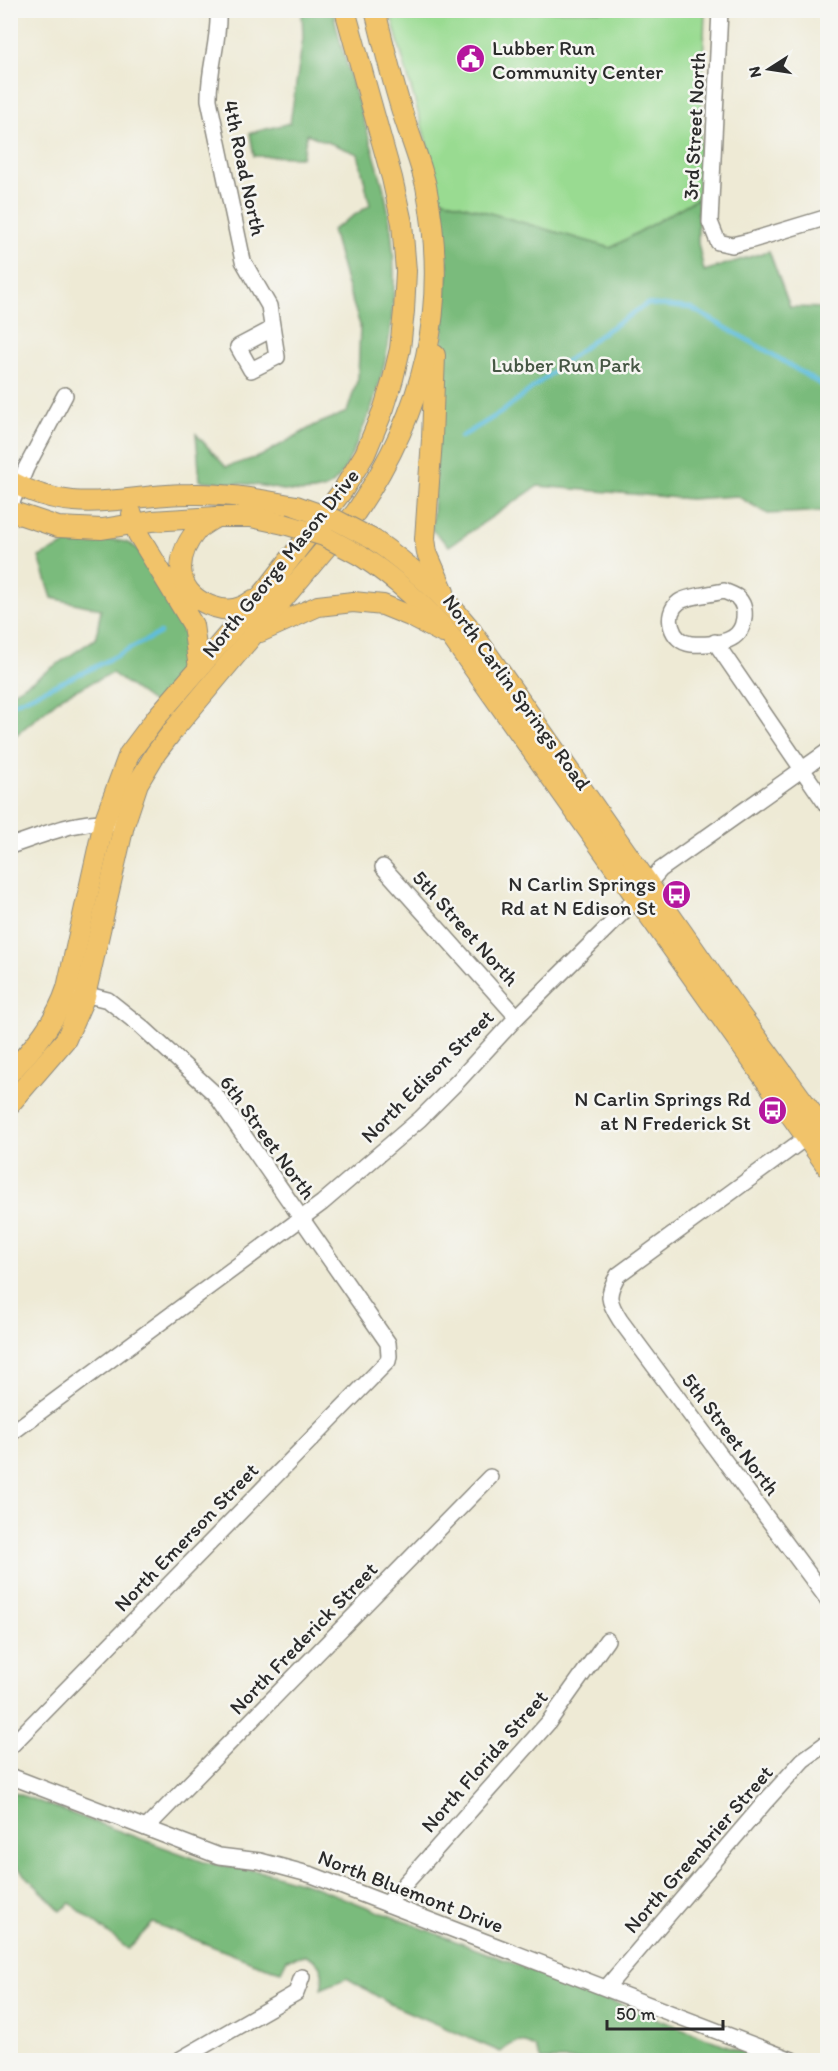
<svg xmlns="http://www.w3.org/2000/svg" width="838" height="2071" font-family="Itim,sans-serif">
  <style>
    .green { fill: #99db91; stroke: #62835e; stroke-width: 1.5 }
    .forest { fill: #7abb7b; stroke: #527353; stroke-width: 1.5 }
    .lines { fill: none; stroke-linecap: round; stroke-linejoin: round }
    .stream { stroke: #5fbddd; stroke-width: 4.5 }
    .minor-casing { stroke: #8c8a80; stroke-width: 18 }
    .major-casing { stroke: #8c8a80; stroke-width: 22 }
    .minor { stroke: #fff; stroke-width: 15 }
    .major { stroke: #f1c36a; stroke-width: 20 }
    .major-bridge-casing { stroke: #8c8a80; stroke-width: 22; stroke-linecap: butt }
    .major-bridge { stroke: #f1c36a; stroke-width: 20 }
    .labels { text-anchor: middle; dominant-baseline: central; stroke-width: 5; stroke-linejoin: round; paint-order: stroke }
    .poi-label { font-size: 21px; fill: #2b2b2b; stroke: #f6f6f2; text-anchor: end }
    .street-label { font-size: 21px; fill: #2b2b2b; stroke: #f6f6f2 }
    .park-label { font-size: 21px; fill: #465744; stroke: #f6f6f2 }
  </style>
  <rect width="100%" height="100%" fill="#f6f6f2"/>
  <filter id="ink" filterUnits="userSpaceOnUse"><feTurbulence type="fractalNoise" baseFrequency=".0167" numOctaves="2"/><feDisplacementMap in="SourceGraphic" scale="12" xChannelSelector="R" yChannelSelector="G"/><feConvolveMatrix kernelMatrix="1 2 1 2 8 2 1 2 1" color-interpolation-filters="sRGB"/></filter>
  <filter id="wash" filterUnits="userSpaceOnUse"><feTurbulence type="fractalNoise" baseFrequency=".008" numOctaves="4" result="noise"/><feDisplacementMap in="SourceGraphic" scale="24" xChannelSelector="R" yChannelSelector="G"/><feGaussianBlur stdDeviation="1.35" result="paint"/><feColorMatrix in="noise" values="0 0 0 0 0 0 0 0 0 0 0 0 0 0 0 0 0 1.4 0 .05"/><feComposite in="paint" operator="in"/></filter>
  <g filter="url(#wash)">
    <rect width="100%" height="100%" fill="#eeead5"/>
    <!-- green -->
    <path class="green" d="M390,11h315l-7,187 -87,50 -170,-49c-15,-64 -35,-125 -51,-188z"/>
    <!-- forest -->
    <g class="forest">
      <path d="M302,11h31c13,61 36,119 51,179 19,81 11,170 -24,245 -8,18 -17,48 -37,54 -23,7 -45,-1 -68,-4 -18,-2 -36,-3 -55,-4l-4,-47 30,33 35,-11 54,-31 32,-13 11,-34 2,-53 -14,-43 -14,-52 38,-25 -12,-51 -51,-20 -5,23 -48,-1 -4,-23 40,-10 13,-85z"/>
      <path d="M698,198v45l6,28 65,-20 21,56 37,1v203l-59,3 -31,-18 -47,3 -152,-13 -89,60 -17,-16 13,-240 3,-20 -7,-71 170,49z"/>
      <path d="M114,540l12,2 11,6 52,78 2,30 -3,10 -32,39 -44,-32 -49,23 -52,43v-46l21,-12 64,-43 5,-29 -49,-11 -13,-41 27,-13z"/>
      <path d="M10,1791l194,71 65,11 41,12 454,175h-223l-6,-13c-14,-8 -22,-6 -34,5l-111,-48 -43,-26 -26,11c4,-16 1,-27 -15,-34l-19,4 -6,12 -24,-7 -104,-41 -25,26 -58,-46 -9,8 -50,-50z"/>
    </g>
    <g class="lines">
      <!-- stream -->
      <g class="stream">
        <path d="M461,437l41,-25 99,-78 46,-30 44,4 76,43 61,38"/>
        <path d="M10,705l81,-36 69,-36"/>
      </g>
    </g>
  </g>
  <g filter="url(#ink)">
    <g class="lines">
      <defs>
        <g id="minor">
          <path d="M218,10c2,30 -10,60 -9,90l34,161 26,45 8,51 -26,13 -13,-23 34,-18"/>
          <path d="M720,10l-10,212 8,20 14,3 17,-4 79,-24"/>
          <path d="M10,507l16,-39 39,-73"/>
          <path d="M724,591c4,2 10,4 13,6 12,11 8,34 -5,41 -10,6 -30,7 -41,6 -20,-2 -28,-30 -12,-42 8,-6 34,-8 45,-11z"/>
          <path d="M715,642l113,165"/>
          <path d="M10,846c32,-10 69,-28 103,-23"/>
          <path d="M383,867l134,150"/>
          <path d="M815,1131l-197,144c-12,20 -10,26 2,45l208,280"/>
          <path d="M10,1434l312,-231 98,-84 38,-38 59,-64 110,-109 33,-38 168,-119"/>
          <path d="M10,1747l378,-386 1,-5 -1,-13 -173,-249 -73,-67 -34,-27 -32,-8"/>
          <path d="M10,1776l209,80 41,5 52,14 480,185"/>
          <path d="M146,1828l344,-351"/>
          <path d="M387,1904l161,-181 59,-83"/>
          <path d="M606,1988l159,-186 38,-42 25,-18"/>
          <path d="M179,2060l117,-67 6,-16"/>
        </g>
        <g id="major">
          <path d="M435,355l-3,84 -7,100 2,14 17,39"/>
          <path d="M10,481c66,37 113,13 181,13 36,-1 70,6 105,12"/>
          <path d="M10,511l48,16 44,2 50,-8 64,-4h35l33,7"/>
          <path d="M132,514l6,20 55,91 6,43"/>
          <path d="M216,517c-6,4 -14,8 -19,13 -25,30 -21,65 17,77 15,5 27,2 39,-7"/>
          <path d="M374,540c36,25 66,52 94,86l268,383 92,126"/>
          <path d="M361,556c35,23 64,49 91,82l376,530"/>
          <path d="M260,632l58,-26 35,-4 30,3 27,11 33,17"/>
          <path d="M10,1073c24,-26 46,-51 57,-85l37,-166 25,-68 27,-36 111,-129 76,-99 22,-36 19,-46 9,-29 7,-30 4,-38 2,-40 -4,-48 -10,-45 -47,-168"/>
          <path d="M10,1104l56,-65 19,-43 39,-171 14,-42 18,-30 19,-25 181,-216c69,-102 94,-204 70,-326 -6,-26 -17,-52 -25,-78 -10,-32 -18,-65 -26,-98"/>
        </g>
      </defs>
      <!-- minor casing -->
      <use href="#minor" class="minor-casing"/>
      <!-- major casing -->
      <use href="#major" class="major-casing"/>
      <!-- minor -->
      <use href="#minor" class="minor"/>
      <!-- major -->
      <use href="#major" class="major"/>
      <defs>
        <g id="major-bridge">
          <path d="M296,506l40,14 38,20"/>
          <path d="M284,524l40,12 37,20"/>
        </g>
      </defs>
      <!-- major-bridge casing -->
      <use href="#major-bridge" class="major-bridge-casing"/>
      <!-- major-bridge -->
      <use href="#major-bridge" class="major-bridge"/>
    </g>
  </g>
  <!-- icons -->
  <defs>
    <symbol id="civic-disc" viewBox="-11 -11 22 22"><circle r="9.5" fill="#b5179e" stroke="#f6f6f2"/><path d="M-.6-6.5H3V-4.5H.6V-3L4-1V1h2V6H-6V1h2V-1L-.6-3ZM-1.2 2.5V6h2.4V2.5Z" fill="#fff"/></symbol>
    <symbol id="bus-disc" viewBox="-11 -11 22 22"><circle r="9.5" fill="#b5179e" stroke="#f6f6f2"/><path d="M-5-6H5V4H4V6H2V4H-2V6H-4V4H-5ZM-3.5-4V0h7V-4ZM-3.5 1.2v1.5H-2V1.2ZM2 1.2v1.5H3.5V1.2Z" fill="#fff"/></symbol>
  </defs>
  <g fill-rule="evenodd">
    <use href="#civic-disc" x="454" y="42" width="33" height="33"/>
    <use href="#bus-disc" x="660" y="878" width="33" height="33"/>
    <use href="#bus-disc" x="756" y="1094" width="33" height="33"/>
  </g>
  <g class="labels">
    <!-- poi labels -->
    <g class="poi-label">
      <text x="492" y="47" text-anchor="start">Lubber Run<tspan x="492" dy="24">Community Center</tspan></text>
      <text x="656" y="883">N Carlin Springs<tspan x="656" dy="24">Rd at N Edison St</tspan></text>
      <text x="751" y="1098">N Carlin Springs Rd<tspan x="751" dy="24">at N Frederick St</tspan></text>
    </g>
    <!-- street labels -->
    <g class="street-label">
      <text transform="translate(694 126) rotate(-87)">3rd Street North</text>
      <text transform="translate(245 168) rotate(78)">4th Road North</text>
      <text transform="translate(280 563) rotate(-51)">North George Mason Drive</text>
      <text transform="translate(517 692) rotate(54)">North Carlin Springs Road</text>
      <text transform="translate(466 928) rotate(48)">5th Street North</text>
      <text transform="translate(427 1076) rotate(-45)">North Edison Street</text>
      <text transform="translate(268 1137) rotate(54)">6th Street North</text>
      <text transform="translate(731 1434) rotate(53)">5th Street North</text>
      <text transform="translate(186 1537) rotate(-46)">North Emerson Street</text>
      <text transform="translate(303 1638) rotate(-46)">North Frederick Street</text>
      <text transform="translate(484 1761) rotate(-49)">North Florida Street</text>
      <text transform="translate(698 1849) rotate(-49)">North Greenbrier Street</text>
      <text transform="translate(411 1891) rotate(21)">North Bluemont Drive</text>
    </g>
    <!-- park labels -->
    <g class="park-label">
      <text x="566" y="364">Lubber Run Park</text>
    </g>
  </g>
  <!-- margin -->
  <rect width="838" height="2071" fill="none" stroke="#f6f6f2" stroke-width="36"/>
  <!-- north arrow -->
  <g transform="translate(769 69) rotate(258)" stroke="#f6f6f2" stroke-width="4.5" paint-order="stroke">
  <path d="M0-4.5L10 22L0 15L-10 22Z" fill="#2b2b2b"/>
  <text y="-9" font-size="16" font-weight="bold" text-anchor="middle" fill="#2b2b2b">N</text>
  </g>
  <!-- scale -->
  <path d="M607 2020v9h116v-9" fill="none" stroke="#2b2b2b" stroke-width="3"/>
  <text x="616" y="2020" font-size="18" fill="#2b2b2b" stroke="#f6f6f2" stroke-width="4.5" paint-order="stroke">50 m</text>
</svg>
